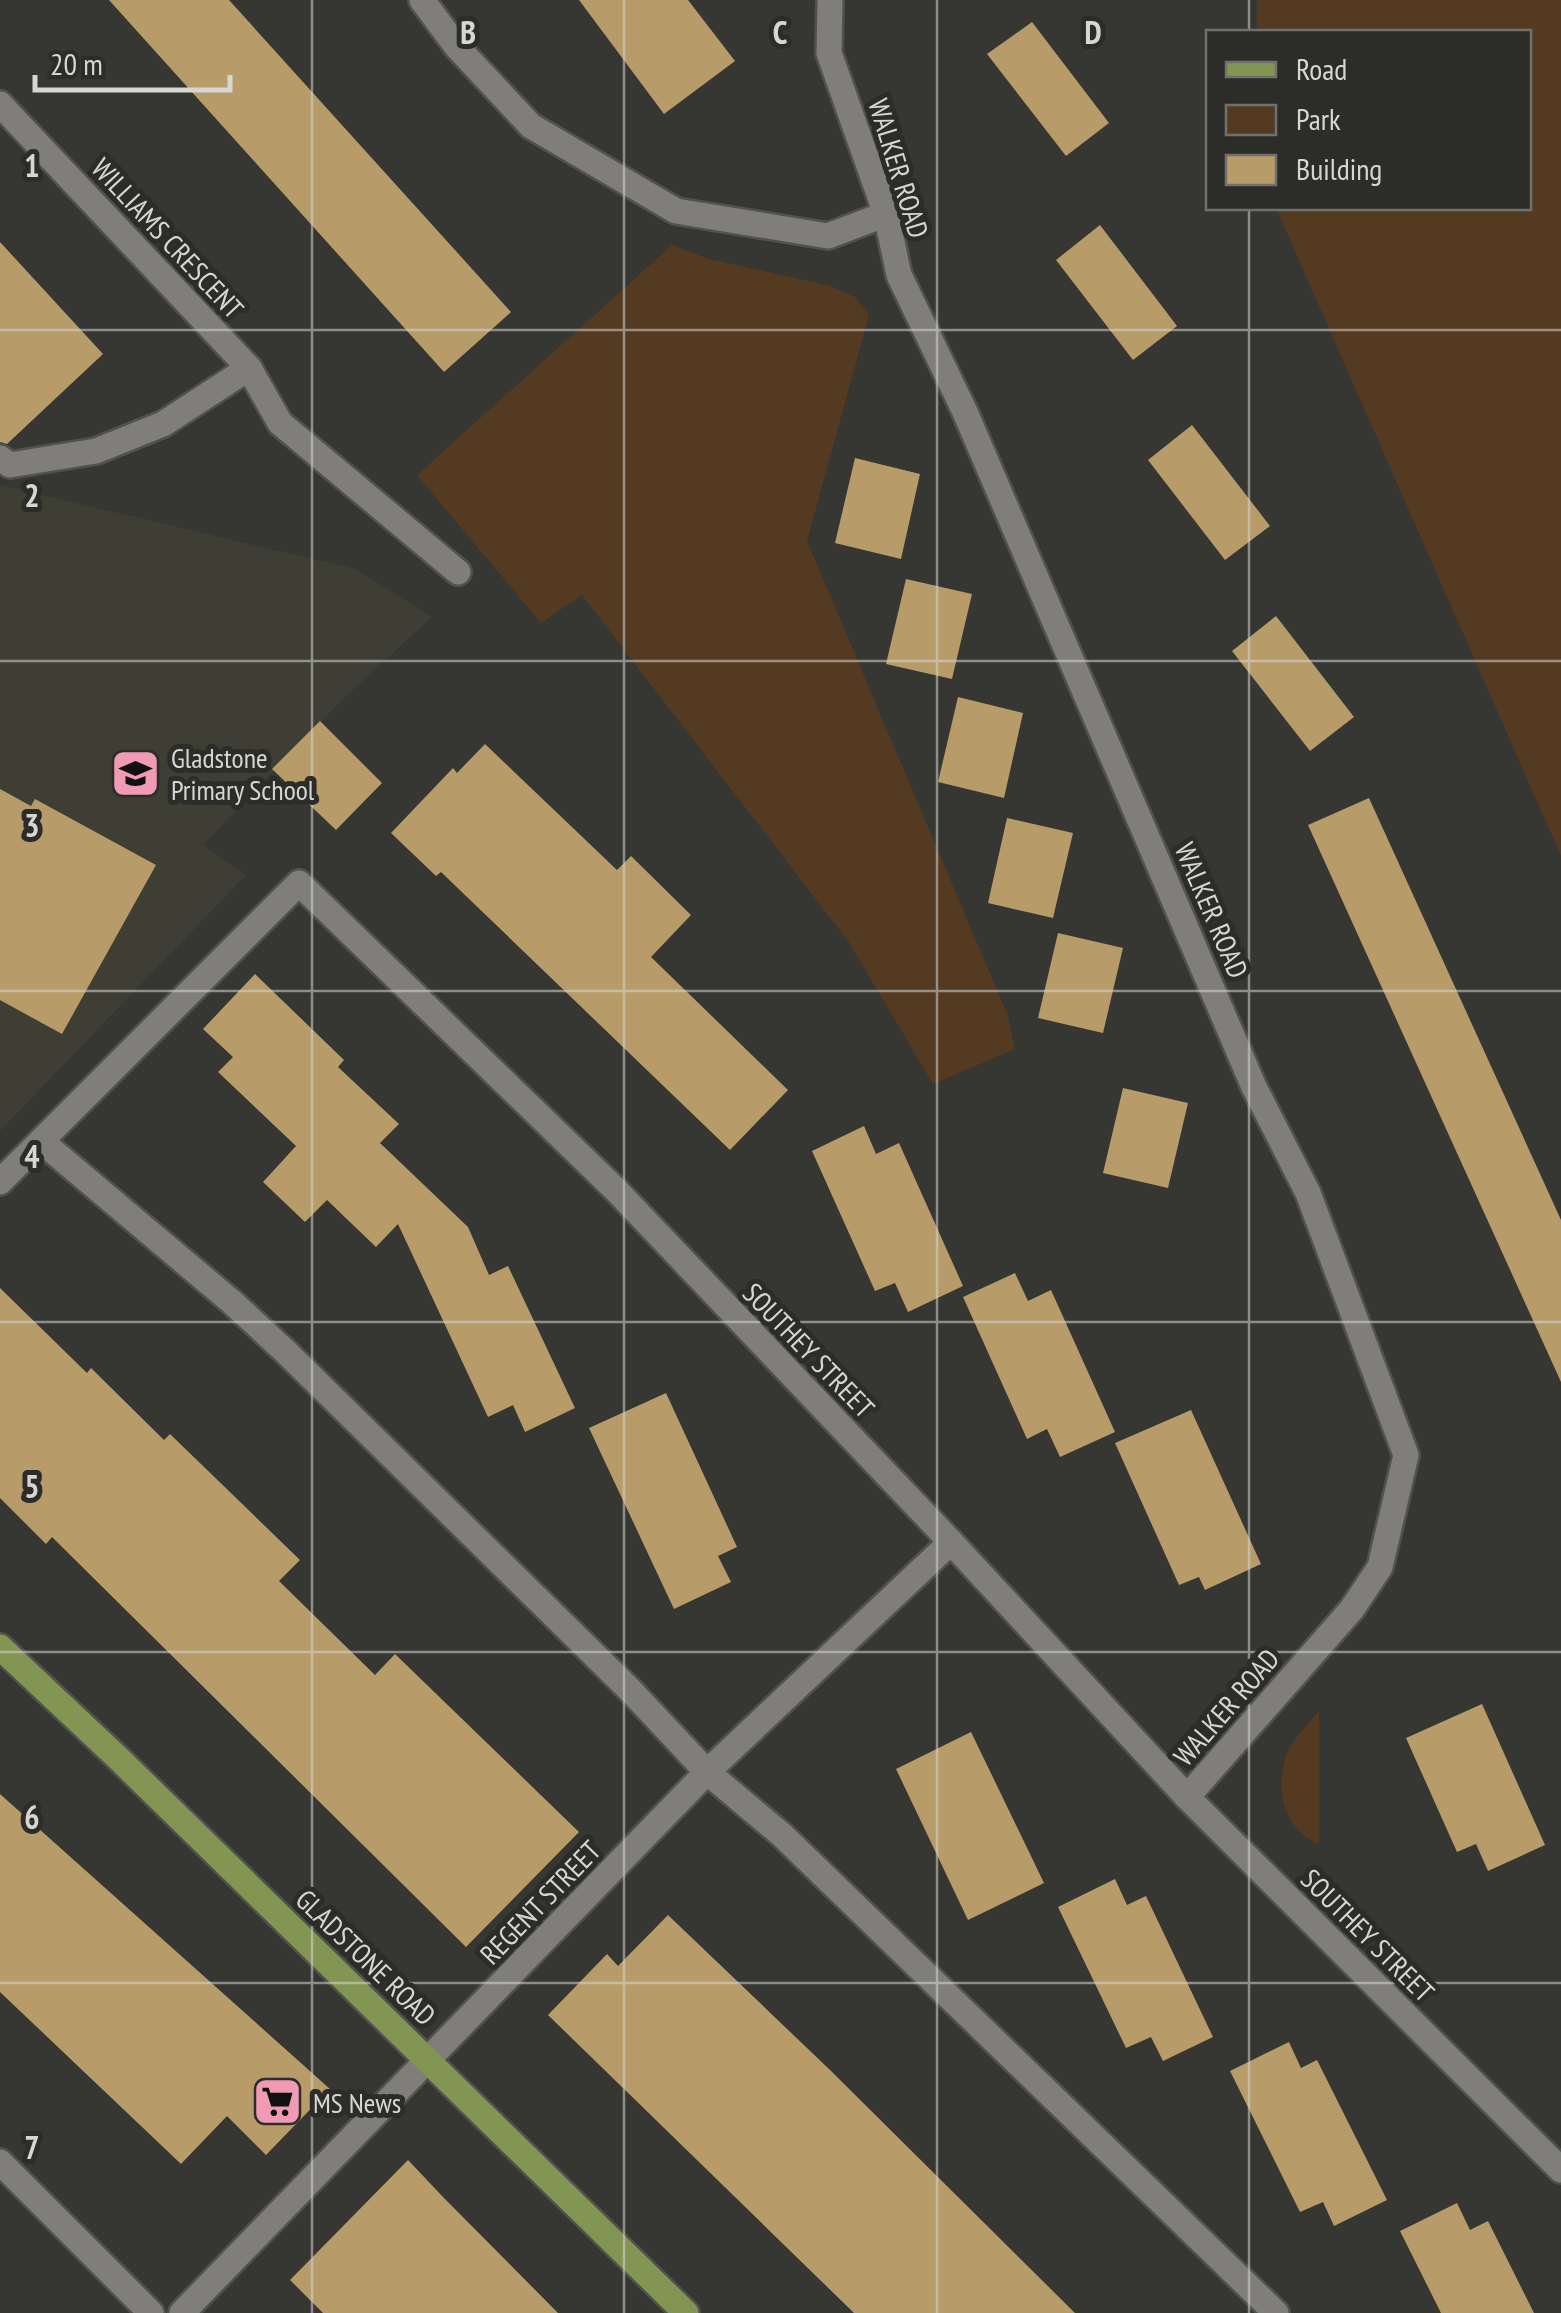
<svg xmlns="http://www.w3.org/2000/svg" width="1561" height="2313" font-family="'PT Sans Narrow',sans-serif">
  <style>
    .built { fill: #3f3e34 }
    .green { fill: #553a22 }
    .building { fill: #b79c69 }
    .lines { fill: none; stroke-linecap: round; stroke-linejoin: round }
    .lane-casing { stroke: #52514e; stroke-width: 30 }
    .street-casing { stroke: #52514e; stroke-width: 30 }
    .primary-casing { stroke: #52514e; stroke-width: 30 }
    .lane { stroke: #7f7e7a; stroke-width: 25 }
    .street { stroke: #7f7e7a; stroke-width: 25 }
    .primary { stroke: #839552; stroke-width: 25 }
    .grid { fill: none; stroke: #d6d6d3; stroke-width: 2.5; stroke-opacity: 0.55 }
    .labels { text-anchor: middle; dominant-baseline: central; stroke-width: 10; stroke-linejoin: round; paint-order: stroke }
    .street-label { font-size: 28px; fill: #d6d6d3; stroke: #2c2c28 }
    .poi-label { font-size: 28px; fill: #d6d6d3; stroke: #2c2c28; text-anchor: start }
    .grid-label { font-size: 32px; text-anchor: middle; font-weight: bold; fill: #d6d6d3; stroke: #2c2c28; stroke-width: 10; stroke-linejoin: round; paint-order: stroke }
  </style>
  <rect width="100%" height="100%" fill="#363632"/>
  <!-- built -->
  <path class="built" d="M0,485l356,84 76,48 -91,84 -138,144 43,30 -246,256z"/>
  <!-- green -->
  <g class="green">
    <path d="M1257,0h304v856l-285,-648h252v-176h-271z"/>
    <path d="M672,245l37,14 122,27 24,11 14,18 -62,226 201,475 7,33 -82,35 -85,-143 -266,-346 -41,28 -124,-148z"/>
    <path d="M1319,1711v133c-35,-14 -44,-53 -33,-88 5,-16 23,-32 33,-45z"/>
  </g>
  <!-- building -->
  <g class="building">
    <path d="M109,0h120l282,312 -67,60z"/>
    <path d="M579,0h109l47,61 -71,53z"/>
    <path d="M1032,22l77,101 -43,33 -79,-102z"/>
    <path d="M1100,225l77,101 -44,34 -77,-100z"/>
    <path d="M0,242l103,112 -96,90 -7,-2z"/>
    <path d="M1192,425l78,101 -45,34 -77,-100z"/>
    <path d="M855,458l65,16 -19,85 -66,-16z"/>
    <path d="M906,579l66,15 -20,85 -66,-15z"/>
    <path d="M1276,616l78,101 -44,34 -78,-100z"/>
    <path d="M958,697l65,16 -19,85 -66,-16z"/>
    <path d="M320,721l62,62 -46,47 -64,-61z"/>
    <path d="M485,744l132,126 14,-14 60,59 -40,42 137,133 -58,60 -289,-278 -5,4 -45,-43 62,-65 4,5z"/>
    <path d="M0,789l31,17 4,-7 121,66 -94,169 -62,-34z"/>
    <path d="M1369,798l192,422v162l-253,-557z"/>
    <path d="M1007,818l66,15 -20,85 -65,-15z"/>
    <path d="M1058,933l65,15 -20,85 -65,-15z"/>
    <path d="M255,974l89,86 -6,7 61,57 -19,19 88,84 21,48 19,-9 67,142 -50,24 -12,-27 -25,12 -90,-193 -22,23 -49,-47 -22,22 -42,-40 33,-36 -78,-74 15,-15 -30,-28z"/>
    <path d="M1123,1088l65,15 -20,85 -65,-15z"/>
    <path d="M864,1126l12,28 23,-11 64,143 -55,26 -13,-29 -20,8 -63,-140z"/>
    <path d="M1015,1273l13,28 23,-11 64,142 -55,25 -13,-28 -20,10 -64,-142z"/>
    <path d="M0,1288l87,85 4,-5 73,72 6,-6 130,126 -21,21 96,94 20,-21 184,178 -113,115 -414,-410 -6,7 -46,-46z"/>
    <path d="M666,1393l71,154 -19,9 13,26 -57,27 -85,-181z"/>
    <path d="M1191,1410l70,154 -56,26 -6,-13 -20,8 -64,-142z"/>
    <path d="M1482,1704l63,141 -57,26 -12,-27 -19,8 -51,-114z"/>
    <path d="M971,1732l73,151 -76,37 -72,-151z"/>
    <path d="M0,1794l330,295 -64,66 -39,-39 -46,48 -181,-172z"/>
    <path d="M1115,1879l12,26 19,-9 67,141 -50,24 -12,-24 -25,11 -68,-141z"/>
    <path d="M668,1915l162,155 245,243h-221l-306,-298 59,-61 11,12z"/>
    <path d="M1289,2042l12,26 16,-8 70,140 -53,26 -11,-24 -23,10 -70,-141z"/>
    <path d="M408,2160l36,38 114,115h-235l-33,-33z"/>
    <path d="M1457,2203l13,27 18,-9 46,92h-93l-41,-82z"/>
  </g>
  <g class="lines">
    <defs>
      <g id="lane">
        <path d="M0,458l10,7 86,-14 67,-27 86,-56"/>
        <path d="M41,1141l192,162 54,50 344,338 76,81 75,63 494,478"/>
        <path d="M0,2162l151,151"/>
      </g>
      <g id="street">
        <path d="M422,0l35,47 74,79 145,85 152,25 58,-22"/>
        <path d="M830,0l-1,53 57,161 13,61 66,137 289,675 54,106 98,262 -26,112 -28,42 -165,188"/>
        <path d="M0,104l249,264 31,55 178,149"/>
        <path d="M0,1182l299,-299 318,308 334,351 236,255 374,373"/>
        <path d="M182,2313l525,-541 244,-230"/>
      </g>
      <path id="primary" d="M0,1647l118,111 568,555"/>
    </defs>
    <!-- lane casing -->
    <use href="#lane" class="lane-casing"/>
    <!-- street casing -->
    <use href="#street" class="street-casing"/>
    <!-- primary casing -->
    <use href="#primary" class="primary-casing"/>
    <!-- lane -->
    <use href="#lane" class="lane"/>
    <!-- street -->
    <use href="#street" class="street"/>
    <!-- primary -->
    <use href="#primary" class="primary"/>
  </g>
  <!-- grid -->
  <path class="grid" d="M312,0v2313M624,0v2313M937,0v2313M1249,0v32M1249,208v2105M0,330h1561M0,661h1561M0,991h1561M0,1322h1561M0,1652h1561M0,1983h1561"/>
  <!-- icons -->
  <defs>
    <symbol id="school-square" viewBox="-11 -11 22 22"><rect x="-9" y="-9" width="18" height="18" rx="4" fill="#f09ab5" stroke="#2c2c28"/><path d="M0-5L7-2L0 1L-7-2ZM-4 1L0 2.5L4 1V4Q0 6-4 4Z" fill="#111"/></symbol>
    <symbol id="supermarket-square" viewBox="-11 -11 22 22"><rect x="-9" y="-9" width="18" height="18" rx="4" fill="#f09ab5" stroke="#2c2c28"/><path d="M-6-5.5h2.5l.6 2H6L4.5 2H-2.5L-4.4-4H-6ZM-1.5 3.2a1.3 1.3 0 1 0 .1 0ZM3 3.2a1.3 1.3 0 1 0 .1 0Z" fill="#111"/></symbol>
  </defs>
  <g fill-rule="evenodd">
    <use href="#school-square" x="108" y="746" width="55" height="55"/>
    <use href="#supermarket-square" x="250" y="2074" width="55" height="55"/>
  </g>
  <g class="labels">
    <!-- street labels -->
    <g class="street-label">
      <text transform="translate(899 168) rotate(73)">WALKER ROAD</text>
      <text transform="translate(168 238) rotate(47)">WILLIAMS CRESCENT</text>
      <text transform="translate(1212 910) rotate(67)">WALKER ROAD</text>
      <text transform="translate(809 1350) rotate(46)">SOUTHEY STREET</text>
      <text transform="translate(1226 1707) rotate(-49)">WALKER ROAD</text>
      <text transform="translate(540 1902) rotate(-46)">REGENT STREET</text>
      <text transform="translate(1368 1935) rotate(45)">SOUTHEY STREET</text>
      <text transform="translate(366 1957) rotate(44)">GLADSTONE ROAD</text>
    </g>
    <!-- poi labels -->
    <g class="poi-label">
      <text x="171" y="757">Gladstone<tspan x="171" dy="32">Primary School</tspan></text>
      <text x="313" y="2102">MS News</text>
    </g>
  </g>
  <g class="grid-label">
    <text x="468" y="44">B</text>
    <text x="780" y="44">C</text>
    <text x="1093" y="44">D</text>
    <text x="32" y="177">1</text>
    <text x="32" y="507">2</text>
    <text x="32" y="837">3</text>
    <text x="32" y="1168">4</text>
    <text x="32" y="1498">5</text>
    <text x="32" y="1829">6</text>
    <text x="32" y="2159">7</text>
  </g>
  <!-- legend -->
  <rect x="1206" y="30" width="325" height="180" fill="#2c2c28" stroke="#70706c" stroke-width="2.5"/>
  <rect x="1226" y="62" width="50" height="15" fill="#839552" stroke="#70706c" stroke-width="2.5"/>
  <text x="1296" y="80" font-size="30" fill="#d6d6d3">Road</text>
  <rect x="1226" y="105" width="50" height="30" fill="#553a22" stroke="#70706c" stroke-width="2.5"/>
  <text x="1296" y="130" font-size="30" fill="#d6d6d3">Park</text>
  <rect x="1226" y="155" width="50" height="30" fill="#b79c69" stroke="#70706c" stroke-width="2.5"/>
  <text x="1296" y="180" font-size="30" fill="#d6d6d3">Building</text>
  <!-- scale -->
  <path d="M35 75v15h195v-15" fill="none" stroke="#d6d6d3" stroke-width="5"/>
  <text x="50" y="75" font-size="30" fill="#d6d6d3" stroke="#2c2c28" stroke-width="8" paint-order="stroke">20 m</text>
</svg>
